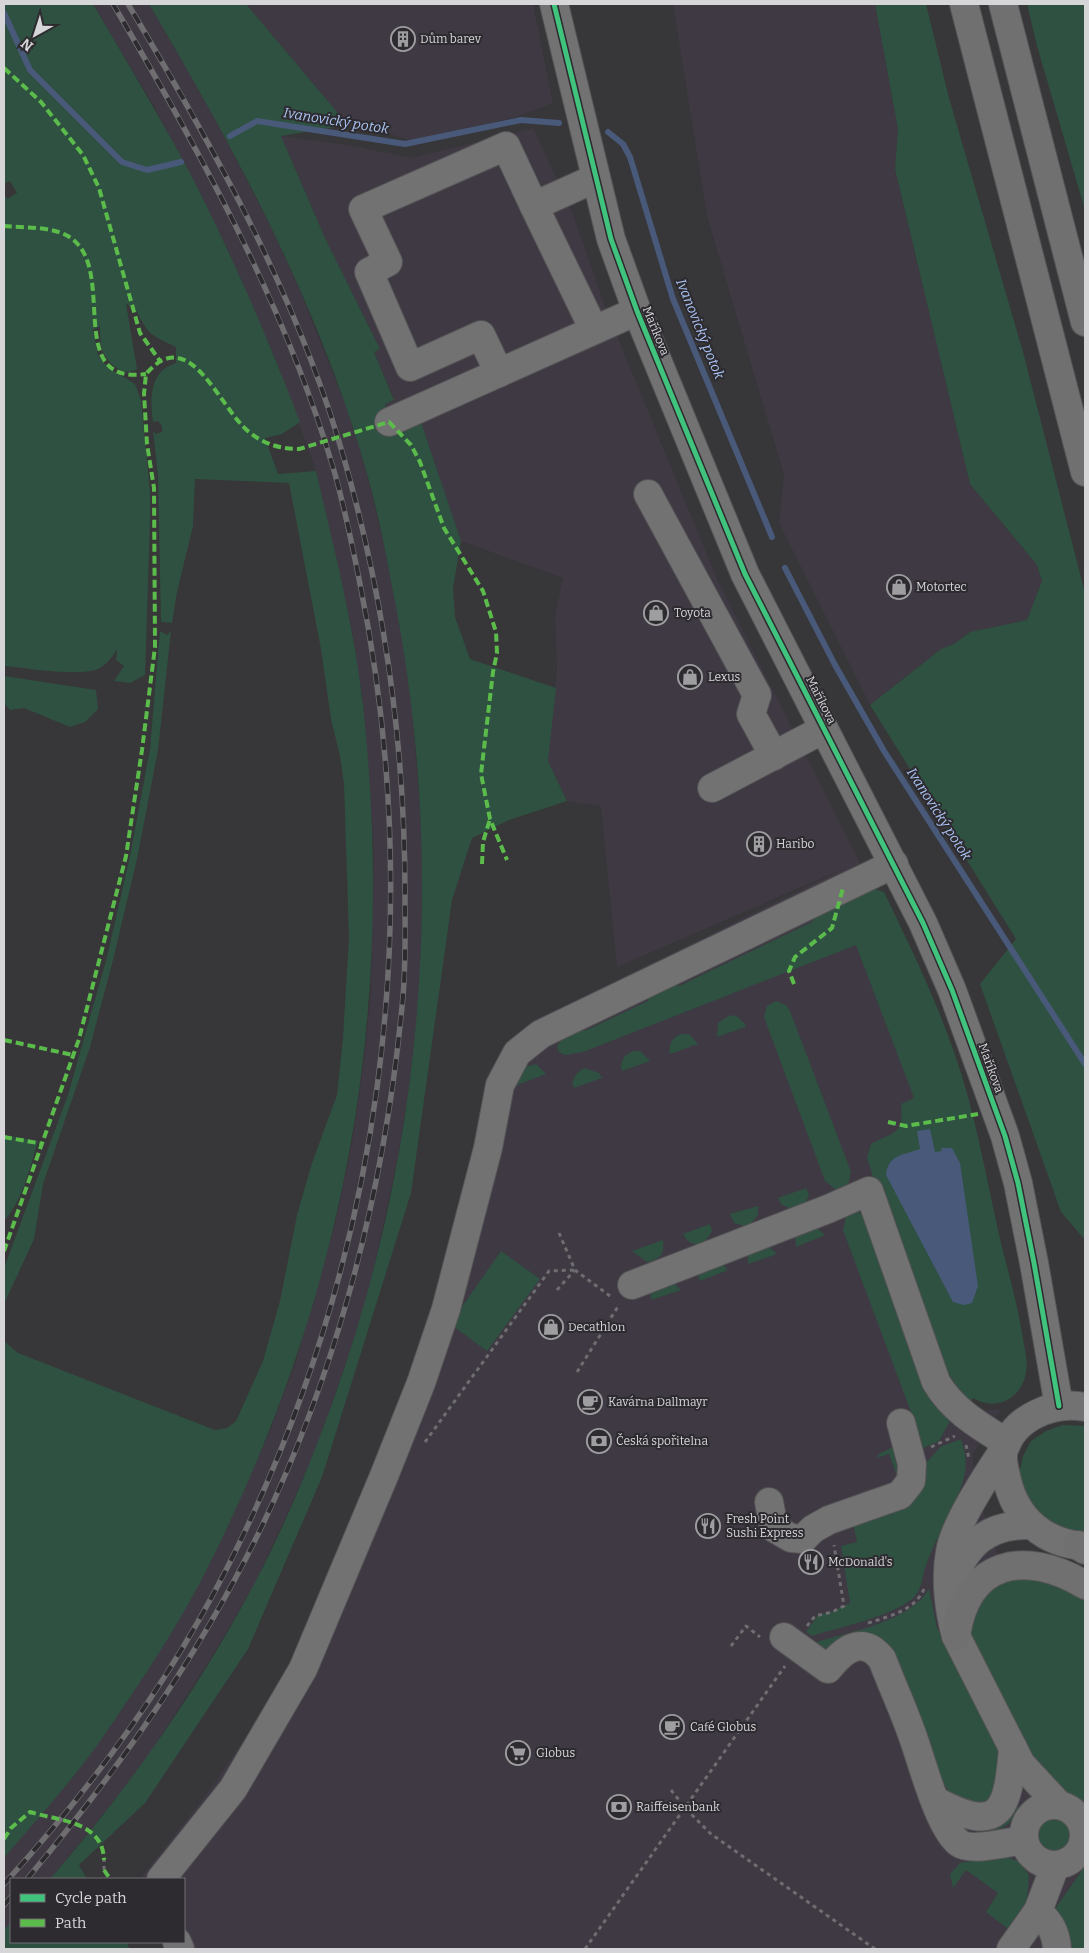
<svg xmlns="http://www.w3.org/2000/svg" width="1089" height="1953" font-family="Bitter,serif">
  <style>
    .built { fill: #3e3943 }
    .green { fill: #2f5141 }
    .water { fill: #48597a }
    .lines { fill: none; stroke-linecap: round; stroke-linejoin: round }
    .stream { stroke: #48597a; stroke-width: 6 }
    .minor-casing { stroke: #545355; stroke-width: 30 }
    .highway-casing { stroke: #545355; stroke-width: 30 }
    .path { stroke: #6e6d6f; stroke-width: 3; stroke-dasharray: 4 4; stroke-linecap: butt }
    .minor { stroke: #737273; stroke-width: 28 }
    .highway { stroke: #717071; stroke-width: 28 }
    .rail-casing { stroke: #6e6d6f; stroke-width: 5.5 }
    .rail { stroke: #2d2b2f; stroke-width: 4; stroke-dasharray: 11; stroke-linecap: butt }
    .quiet { stroke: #5cbc4b; stroke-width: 4; stroke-dasharray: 8 4; stroke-linecap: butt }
    .cycleway-casing { stroke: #2d2b2f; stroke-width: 8 }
    .cycleway { stroke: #40c37c; stroke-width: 5 }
    .labels { text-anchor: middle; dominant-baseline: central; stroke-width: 4; stroke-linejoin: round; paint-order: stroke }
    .poi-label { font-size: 12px; fill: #d6d5d8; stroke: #2d2b2f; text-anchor: start }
    .street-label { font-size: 12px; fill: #d6d5d8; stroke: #2d2b2f }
    .water-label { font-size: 14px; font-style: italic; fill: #aac4f4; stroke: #2d2b2f }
  </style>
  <rect width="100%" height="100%" fill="#373639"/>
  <!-- built -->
  <g class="built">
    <path d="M93,4h56l48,80 74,143 27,59 48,120 17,52 21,87 16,78 11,72 12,153 -3,148 -9,79 -13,82 -32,148 -50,144 -31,70 -31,66 -37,63 -77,121 -90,110h-39v43l-7,8v-72l96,-118 36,-53 75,-125 59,-131 26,-70 40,-141 15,-72 12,-79 8,-76 3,-144 -11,-148 -11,-70 -36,-160 -37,-103 -52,-120 -72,-140z"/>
    <path d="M246,4h287l20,99 -37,14 -67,16 -28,11 -50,-16 -23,-3z"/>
    <path d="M673,4h202l23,125 -3,41 75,314 67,81 5,16 -15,39 -57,12 -16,12 -13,5 -71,56 -91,-182 5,-48 -77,-259z"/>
    <path d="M533,128l40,86 31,90 114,277 188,374 63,156 -99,36 -2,10 99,244 16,10 18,-2 -28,45 2,33 30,88 58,218 22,11v62l-33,47 15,36h-900l17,-7v-63h-44l66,-84 72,-104 13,-29 122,-293 24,-70 56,-231 14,-22 12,-15 14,-10 312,-153 -228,99 -16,-161 -34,-5 -19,-40 9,-93 -2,-52 8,-38 -102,-37 -41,-122 -34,-9 -1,-6 9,-5 -20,-47 6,-3 -55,-111 -44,-102 73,10 57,12z"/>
  </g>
  <!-- green -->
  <g class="green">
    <path d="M4,4h89c33,56 67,113 98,171 41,80 77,163 109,247l-18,12 -17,4 13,36 38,-3c18,77 38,155 47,234 33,303 -15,580 -151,854 -30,62 -70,121 -109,178 -30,43 -66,82 -99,121v-517l14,12 197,77 12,-2 9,-7 27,-60 17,-60 17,-86 15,-52 25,-68 6,-57 6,-101 -5,-153 -4,-28 -9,-37 -10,-70 -32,-166 -94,-4 -2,47 -16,66 -5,31 -11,-1 -3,-146 -5,-46 3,4 6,-2v-6l-4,-5 -5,1c-3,-23 -4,-51 23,-59v-16c-27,-13 -27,-11 -41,-39l-9,-4 11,65c-13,9 -30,-6 -35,-19 -2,-8 -2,-16 -2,-24l-7,4 5,25 9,12 28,17 6,16 9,92v29l-5,154 -15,8 -16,-2 10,-15 -8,-6 1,-11c-5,8 -10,16 -19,20 -19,8 -72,-1 -94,-3v-472l3,5 10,-6 -7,-12 -6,3z"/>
    <path d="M149,4h97l102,121 -67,11 44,102 55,111 -6,3 20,48 -9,4 1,6 34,9 41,122 -8,47 2,29 15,42 86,29 -8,73 19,40 -58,19 -37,18 -20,62 -41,293 -89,284 -74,172 -103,154 -66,62 8,14h-37c78,-90 146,-186 202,-291 32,-60 58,-123 81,-187 94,-262 114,-547 58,-820 -8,-43 -17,-86 -30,-128 -48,-159 -128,-307 -212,-449z"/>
    <path d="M875,4h51l23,94 74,254 62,241v647l-24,-28 -81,-228 36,-45 -146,-234 71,-56 13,-5 16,-12 57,-12 15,-39 -5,-16 -67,-81 -75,-315 3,-40z"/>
    <path d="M1027,4h58v206l-48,-164z"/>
    <path d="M160,631l7,4 4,-4 -13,119 -21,109 -24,101 -23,87 -47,137 -9,55 -30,65v-36l64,-173 39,-138 23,-101 20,-107z"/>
    <path d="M4,676l92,14 2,19 -13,13 -15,5 -46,-19 -14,2 -6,-7z"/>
    <path d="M861,889h14l9,3c25,52 51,105 70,160 22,62 32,126 47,191 8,32 17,63 22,96 2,10 5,23 3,33 -4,27 -30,40 -53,26l-3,5 -3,-2 -24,-36 -65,-171 -11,-37 4,-13c24,-13 33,-9 30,-40l13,-6 -58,-153 -273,107 -18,3 -6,-3 -2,-5c6,-12 17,-16 30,-17l61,-29 2,-8 17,-10 12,3 133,-64 13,-17z"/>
    <path d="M776,1001l10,4 4,6 61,161 -2,10 -8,7h-6l-10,-8 -61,-164 3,-11z"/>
    <path d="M730,1015l8,2 8,8 -1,2 -28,10 1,-14z"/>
    <path d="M682,1034h7l9,10 -28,10c-2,-10 2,-17 12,-20z"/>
    <path d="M633,1051h7l10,10 -28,10 -1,-7 4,-8z"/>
    <path d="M536,1064l10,10 -29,11 -1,-9 6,-8z"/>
    <path d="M584,1068l15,5 3,5 -28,10 -2,-6 5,-9z"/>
    <path d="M4,1135l34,6c-8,27 -15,59 -34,80z"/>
    <path d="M806,1188l3,7 -4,9 -14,5 -10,-5 -3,-6z"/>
    <path d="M758,1206v9l-10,12 -14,-4 -4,-9z"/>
    <path d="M856,1211l7,4 4,7 78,192 5,7 -11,20 -23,10 -4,-11 8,-4 -77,-206 3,-14z"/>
    <path d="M710,1224l2,7 -8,12c-11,3 -16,0 -21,-9z"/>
    <path d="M817,1228l8,7 -29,12 -1,-14z"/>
    <path d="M663,1240c2,13 -3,20 -16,22l-15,-11z"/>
    <path d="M766,1244l11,10 -29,10v-11z"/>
    <path d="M501,1251l39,28 -53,72 -37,-27z"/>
    <path d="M719,1261l9,9 -28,11 -2,-6 3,-6z"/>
    <path d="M671,1280l10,10 -30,10v-10z"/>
    <path d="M1062,1425l23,1v108l-31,-5 -28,-24 -7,-30 4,-19 8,-15 15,-10z"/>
    <path d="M961,1439c4,12 6,21 4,34 -7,32 -28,61 -39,92 -4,12 -4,26 -14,34 -22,18 -72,28 -100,37l-6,-4 12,-17 14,-3 18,-9 -9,-57 16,-4 -5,-23 69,-55 7,-3 12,-14z"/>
    <path d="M895,1446l9,6 -9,3 2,6 5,-1 -3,21 -10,-27 -12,4 2,-4z"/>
    <path d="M1018,1574l67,21v209l-22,-11 -31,-32 -62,-123v-14l8,-28z"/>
    <path d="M929,1589l8,39 60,118 5,17 -8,40 -39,-1c-28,-43 -44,-106 -63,-154 -13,-12 -34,-22 -51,-11 -7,4 -10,11 -19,13l-9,-7c35,-11 97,-21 116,-54z"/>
    <path d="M1019,1790c-1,7 0,18 -3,24 -10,20 -40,23 -56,10z"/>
    <circle cx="1055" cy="1835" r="18"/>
    <path d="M1003,1856l15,5 11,14 -2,25 -16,31 -25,-19 12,-19 -32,-23 -13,18 -3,-14 10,-11z"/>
    <path d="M1085,1866v83h-18l-15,-36z"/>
    <path d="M11,1922v20h115l4,7h-126v-19z"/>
  </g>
  <!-- water -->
  <path class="water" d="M930,1129l5,23 7,-1 -1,-3h11l8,15 18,123 -6,17 -8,2 -11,-3 -67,-127c2,-20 17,-20 34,-26l-3,-18z"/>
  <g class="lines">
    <!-- stream -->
    <g class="stream">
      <path d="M4,13l26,57 92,92 25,8 34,-8"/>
      <path d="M608,132l15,12 7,13 43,142 99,238"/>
      <path d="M230,136l27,-15 148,23 116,-24 38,3"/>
      <path d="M785,568l50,97 49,86 201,313"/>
    </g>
    <defs>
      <g id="minor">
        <path d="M554,4l57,235 26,72 108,263 178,349 29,67 53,146 13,47 16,80 25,143"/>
        <path d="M534,206l60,124"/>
        <path d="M499,373l-18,-38 -71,32 -41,-95 19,-10 -25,-53 143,-63 28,60 62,-28"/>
        <path d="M389,422l248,-111"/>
        <path d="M648,494l109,201 -6,19 23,42"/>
        <path d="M712,788l112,-59"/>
        <path d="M632,1285l196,-76 41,-18 67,191c17,29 44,44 71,61"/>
        <path d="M1085,1407c-31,-6 -71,10 -81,43 -3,9 1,21 3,30 9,39 38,64 78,66"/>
        <path d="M1003,1451c-16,24 -49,74 -53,101 -5,27 -1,59 6,84l65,128 38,41"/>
        <path d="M769,1502l5,26 17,10 12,1 10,-10 16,-9 71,-25 11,-14 1,-17 -11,-41"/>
        <path d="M950,1585c16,-40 36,-61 80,-60"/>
        <path d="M784,1637l44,32c15,-19 34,-35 54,-10 10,26 22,52 31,78 9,25 26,91 46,106 12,9 50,-1 65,-3"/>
        <path d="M936,1801c66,35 72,8 77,-53"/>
        <circle cx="1054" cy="1835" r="30"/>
        <path d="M161,1879l72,-90 70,-120 81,-193 37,-93 25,-74 42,-161 12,-63 17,-32 24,-19 353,-170"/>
        <path d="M1038,1911c12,12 18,21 19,38"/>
        <path d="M177,1942l3,7"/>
        <path d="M1011,1949l27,-38 17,-45"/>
      </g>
      <g id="highway">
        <path d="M964,4l121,468"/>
        <path d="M1003,4l82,318"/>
        <path d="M1077,1545l8,5"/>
        <path d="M956,1636c11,-76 69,-87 129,-51"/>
      </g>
    </defs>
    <!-- minor casing -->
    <use href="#minor" class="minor-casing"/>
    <!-- highway casing -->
    <use href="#highway" class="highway-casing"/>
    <!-- path -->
    <g class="path">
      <path d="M559,1233l16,37 35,26"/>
      <path d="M557,1290l17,-19"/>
      <path d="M577,1372l42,-67"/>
      <path d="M425,1442l124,-171 26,-1"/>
      <path d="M966,1445l3,14"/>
      <path d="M931,1447l24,-11"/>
      <path d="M868,1623c22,-7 46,-12 56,-34"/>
      <path d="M807,1626l8,-10 17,-4 12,-6 -10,-61"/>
      <path d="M731,1646l15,-20 14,11"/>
      <path d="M671,1790l15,19 25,25 164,115"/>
      <path d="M104,1870v-10"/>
      <path d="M585,1949l200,-283"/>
    </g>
    <!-- minor -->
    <use href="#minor" class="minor"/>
    <!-- highway -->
    <use href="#highway" class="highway"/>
    <defs>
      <g id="rail">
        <path d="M27,1879c79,-94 150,-192 208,-300 96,-178 150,-382 168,-583 3,-34 2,-68 2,-102 0,-146 -20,-291 -60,-432 -46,-164 -131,-313 -217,-458"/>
        <path d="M4,1884c86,-94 165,-202 223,-316 155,-306 201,-649 133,-984 -8,-40 -16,-81 -28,-120 -48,-161 -134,-316 -219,-460"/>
        <path d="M4,1905l7,-8"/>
      </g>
    </defs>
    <!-- rail casing -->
    <use href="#rail" class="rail-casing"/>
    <!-- rail -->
    <use href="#rail" class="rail"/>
    <!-- quiet -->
    <g class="quiet">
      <path d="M4,68l37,34 42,53 16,33 41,145 20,28"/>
      <path d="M4,226c21,2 50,0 67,12 47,33 -8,148 75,136"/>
      <path d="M482,864l1,-22 7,-23"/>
      <path d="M794,984l-5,-13 6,-14 37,-29 11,-40"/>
      <path d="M4,1040l69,15"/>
      <path d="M888,1122l18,4 72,-12"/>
      <path d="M4,1137l39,7"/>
      <path d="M4,1251l75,-212 47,-183 16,-106 13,-103 -1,-159 -7,-44 -3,-50 2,-20c44,-52 73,34 103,58 15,12 31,17 50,17l90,-27 22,23 9,17 24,66 39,63 13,41 1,21 -4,19 -12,102 9,45 17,41"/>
      <path d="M4,1839l7,-11 19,-16c29,9 73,9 74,48"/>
      <path d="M104,1870l6,9"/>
    </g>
    <defs>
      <path id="cycleway" d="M554,4l57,235 26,72 108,263 178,349 29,67 53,146 13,47 16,80 25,143"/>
    </defs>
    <!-- cycleway casing -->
    <use href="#cycleway" class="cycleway-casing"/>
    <!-- cycleway -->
    <use href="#cycleway" class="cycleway"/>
  </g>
  <!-- icons -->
  <defs>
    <symbol id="building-ring" viewBox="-11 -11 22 22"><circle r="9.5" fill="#2d2b2f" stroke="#9e9da0" stroke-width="1.5"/><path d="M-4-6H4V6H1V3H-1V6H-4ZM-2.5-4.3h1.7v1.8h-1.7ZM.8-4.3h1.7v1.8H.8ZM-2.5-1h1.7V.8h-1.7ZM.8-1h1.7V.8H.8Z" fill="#9e9da0"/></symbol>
    <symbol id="shop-ring" viewBox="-11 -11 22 22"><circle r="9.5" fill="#2d2b2f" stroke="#9e9da0" stroke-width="1.5"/><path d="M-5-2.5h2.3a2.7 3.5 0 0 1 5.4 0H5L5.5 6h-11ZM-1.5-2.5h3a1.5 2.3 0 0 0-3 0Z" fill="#9e9da0"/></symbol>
    <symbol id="cafe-ring" viewBox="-11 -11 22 22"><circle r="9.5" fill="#2d2b2f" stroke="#9e9da0" stroke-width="1.5"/><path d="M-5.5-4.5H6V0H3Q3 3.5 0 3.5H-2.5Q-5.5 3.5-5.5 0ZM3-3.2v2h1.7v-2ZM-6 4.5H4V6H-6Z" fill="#9e9da0"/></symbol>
    <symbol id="bank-ring" viewBox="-11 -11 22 22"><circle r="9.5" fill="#2d2b2f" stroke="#9e9da0" stroke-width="1.5"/><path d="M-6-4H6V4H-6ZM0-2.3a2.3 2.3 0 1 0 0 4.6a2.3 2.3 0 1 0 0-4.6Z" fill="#9e9da0"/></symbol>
    <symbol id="restaurant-ring" viewBox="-11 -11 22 22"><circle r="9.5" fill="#2d2b2f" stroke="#9e9da0" stroke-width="1.5"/><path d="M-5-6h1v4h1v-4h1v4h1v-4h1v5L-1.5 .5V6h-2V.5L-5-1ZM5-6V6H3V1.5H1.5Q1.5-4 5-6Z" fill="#9e9da0"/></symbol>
    <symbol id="supermarket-ring" viewBox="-11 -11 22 22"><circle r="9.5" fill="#2d2b2f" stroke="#9e9da0" stroke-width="1.5"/><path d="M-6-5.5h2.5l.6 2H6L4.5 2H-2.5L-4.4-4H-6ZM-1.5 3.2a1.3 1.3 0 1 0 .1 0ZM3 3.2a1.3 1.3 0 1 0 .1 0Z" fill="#9e9da0"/></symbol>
  </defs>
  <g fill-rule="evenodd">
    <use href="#building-ring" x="389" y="25" width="28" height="28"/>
    <use href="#shop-ring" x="885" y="573" width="28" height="28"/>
    <use href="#shop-ring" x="642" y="599" width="28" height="28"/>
    <use href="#shop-ring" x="676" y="663" width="28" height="28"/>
    <use href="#building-ring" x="745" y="830" width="28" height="28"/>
    <use href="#shop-ring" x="537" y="1313" width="28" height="28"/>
    <use href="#cafe-ring" x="576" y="1388" width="28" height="28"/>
    <use href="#bank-ring" x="585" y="1427" width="28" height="28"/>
    <use href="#restaurant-ring" x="694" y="1512" width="28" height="28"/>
    <use href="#restaurant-ring" x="797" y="1548" width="28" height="28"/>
    <use href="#cafe-ring" x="658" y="1713" width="28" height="28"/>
    <use href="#supermarket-ring" x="504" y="1739" width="28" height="28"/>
    <use href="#bank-ring" x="605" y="1793" width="28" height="28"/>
  </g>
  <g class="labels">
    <!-- poi labels -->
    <g class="poi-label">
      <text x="420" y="39">Dům barev</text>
      <text x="916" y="587">Motortec</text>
      <text x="674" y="613">Toyota</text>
      <text x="708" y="677">Lexus</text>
      <text x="776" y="844">Haribo</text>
      <text x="568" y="1327">Decathlon</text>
      <text x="608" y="1402">Kavárna Dallmayr</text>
      <text x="616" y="1441">Česká spořitelna</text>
      <text x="726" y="1519">Fresh Point<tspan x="726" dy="14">Sushi Express</tspan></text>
      <text x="828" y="1562">McDonald's</text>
      <text x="690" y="1727">Café Globus</text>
      <text x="536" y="1753">Globus</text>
      <text x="636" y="1807">Raiffeisenbank</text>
    </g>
    <!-- street labels -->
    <g class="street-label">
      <text transform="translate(656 331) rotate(68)">Maříkova</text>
      <text transform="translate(821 700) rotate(63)">Maříkova</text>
      <text transform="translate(991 1068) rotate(70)">Maříkova</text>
    </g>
    <!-- water labels -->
    <g class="water-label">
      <text transform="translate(336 121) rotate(9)">Ivanovický potok</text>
      <text transform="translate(700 329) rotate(68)">Ivanovický potok</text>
      <text transform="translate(939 814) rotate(57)">Ivanovický potok</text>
    </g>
  </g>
  <!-- border -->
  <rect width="1089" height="1953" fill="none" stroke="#d6d5d8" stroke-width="10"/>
  <!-- legend -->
  <rect x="10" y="1878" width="175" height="65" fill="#2d2b2f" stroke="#716f73"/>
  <rect x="20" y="1894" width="25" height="8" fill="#40c37c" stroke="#716f73"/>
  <text x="55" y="1903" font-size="15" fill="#d6d5d8">Cycle path</text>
  <rect x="20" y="1919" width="25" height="8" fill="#5cbc4b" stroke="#716f73"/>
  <text x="55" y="1928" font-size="15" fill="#d6d5d8">Path</text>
  <!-- north arrow -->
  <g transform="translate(35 35) rotate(219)" stroke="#2d2b2f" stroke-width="4" paint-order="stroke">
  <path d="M0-4L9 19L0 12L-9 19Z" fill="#d6d5d8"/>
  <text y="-8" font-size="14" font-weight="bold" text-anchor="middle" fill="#d6d5d8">N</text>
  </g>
</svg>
